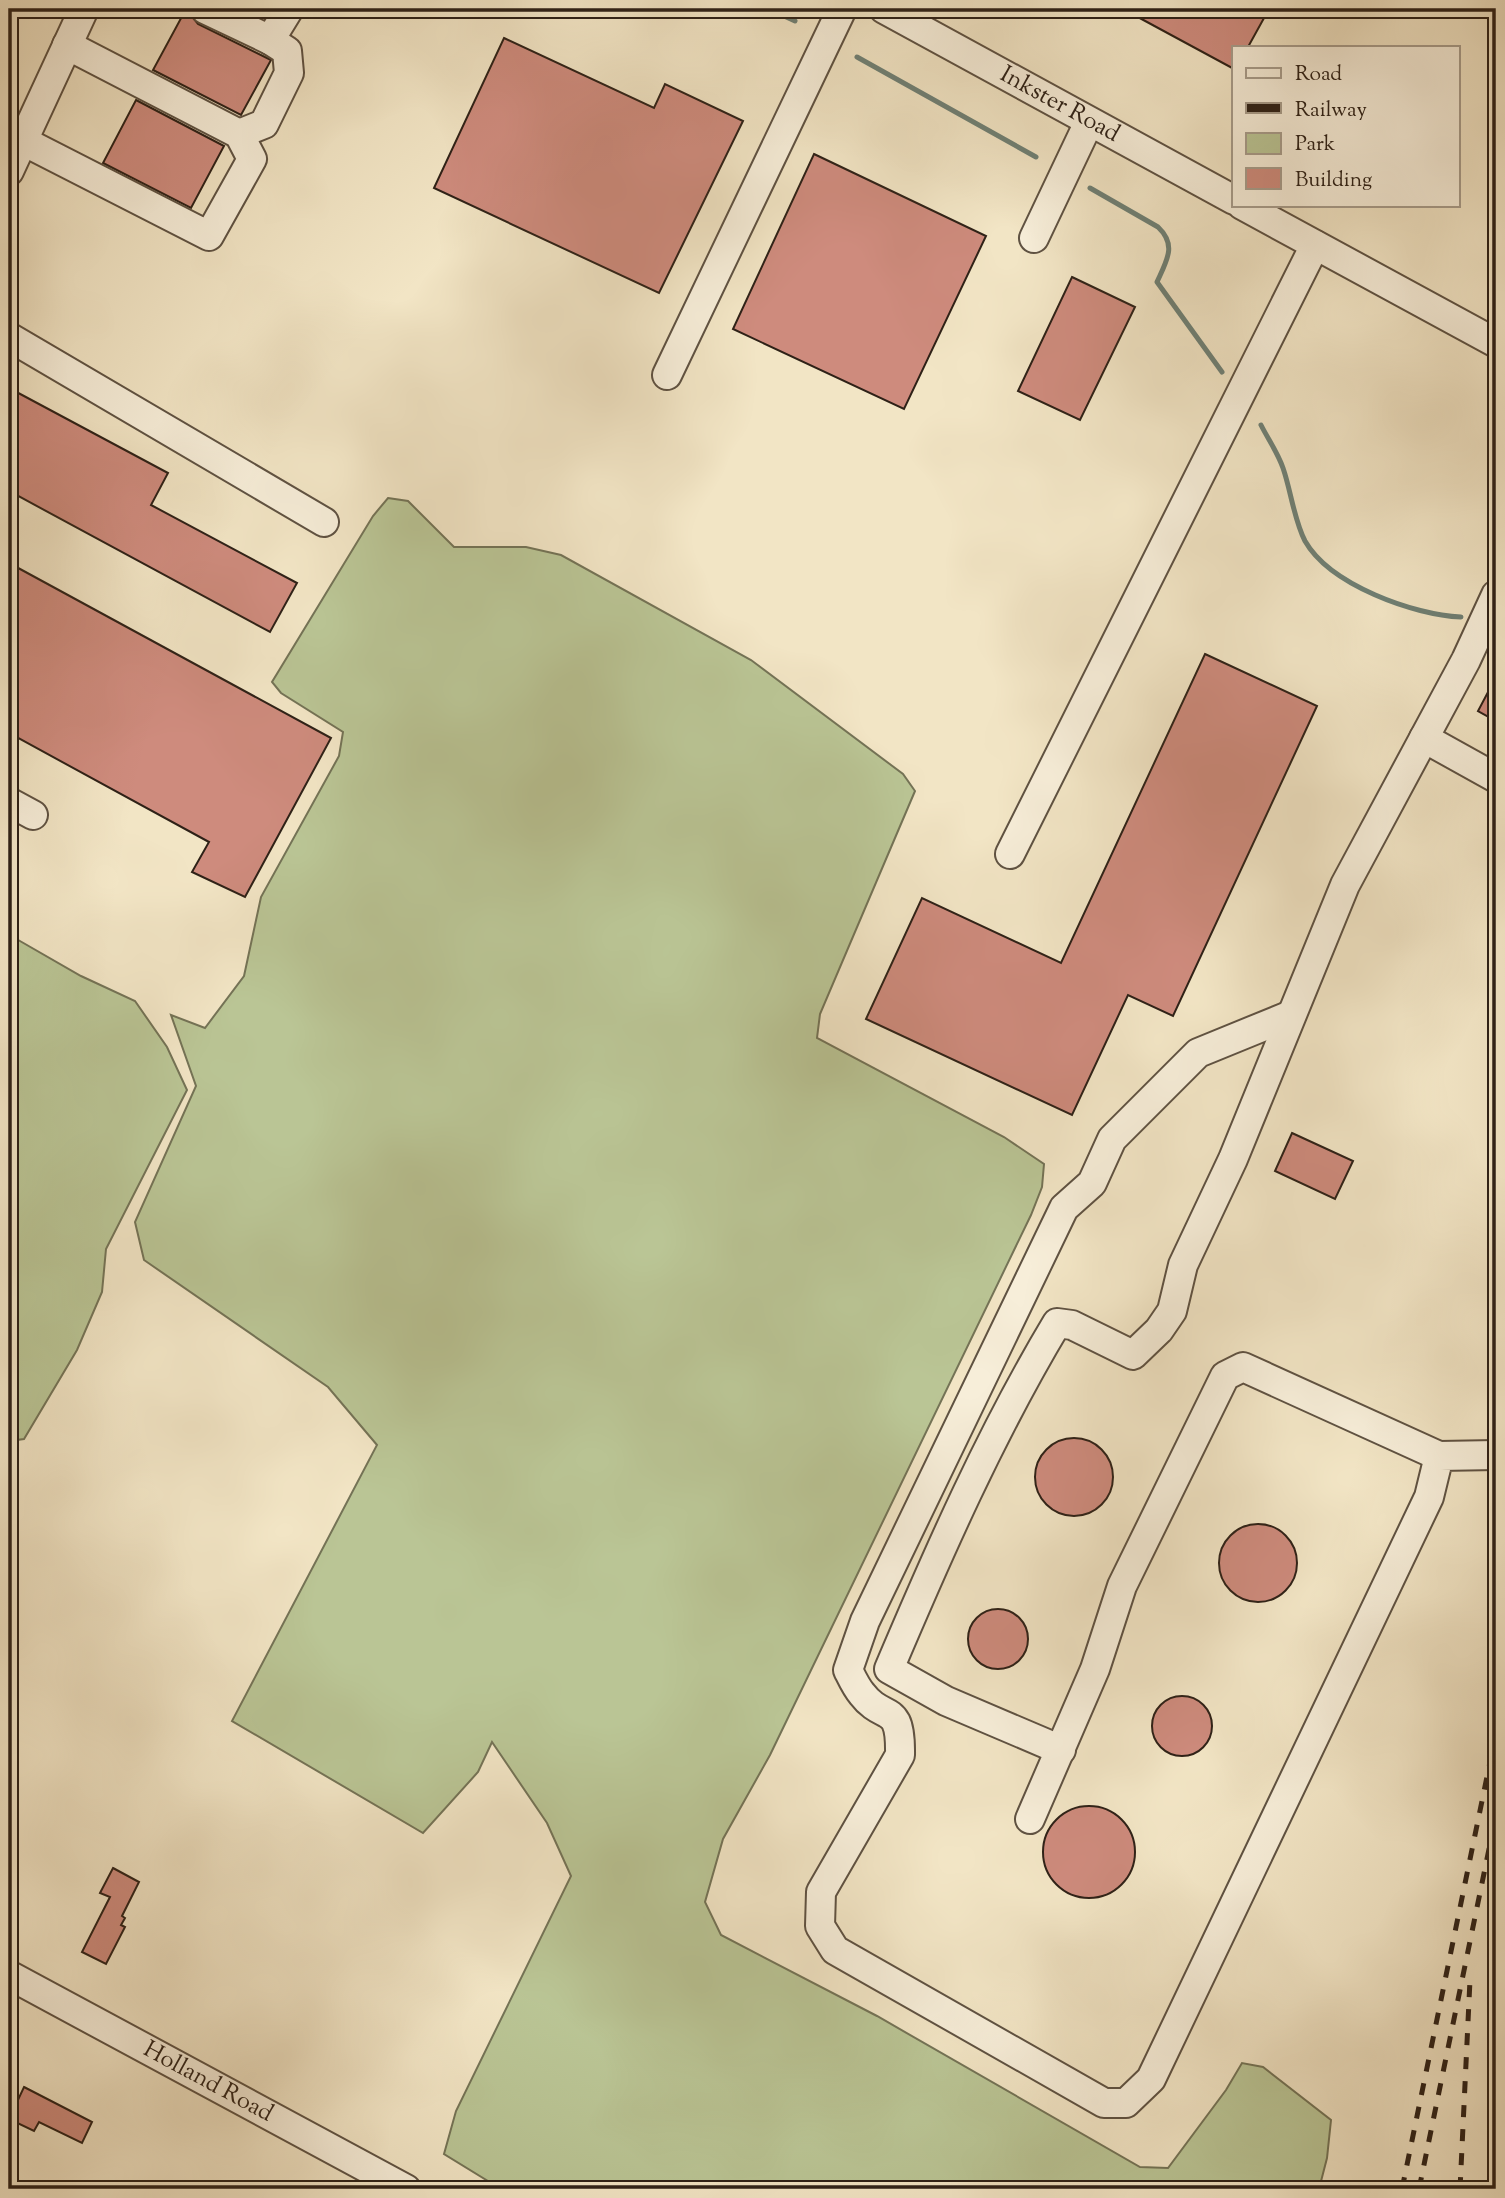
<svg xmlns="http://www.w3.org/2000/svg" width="1505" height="2198" font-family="'Sorts Mill Goudy',serif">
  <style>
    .green { fill: #bac595; stroke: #747356; stroke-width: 2 }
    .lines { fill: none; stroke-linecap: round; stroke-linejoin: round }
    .stream { stroke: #6f8075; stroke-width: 5 }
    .building { fill: #ce8b7d; stroke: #2e2117; stroke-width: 2 }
    .minor-casing { stroke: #5f5242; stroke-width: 32 }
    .minor { stroke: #f7eed9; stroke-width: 28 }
    .rail { stroke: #2e2117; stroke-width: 5; stroke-dasharray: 12 12; stroke-linecap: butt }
    .labels { text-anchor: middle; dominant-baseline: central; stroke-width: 7; stroke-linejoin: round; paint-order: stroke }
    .street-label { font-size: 24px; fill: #2e2117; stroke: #f7eed9 }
  </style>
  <rect width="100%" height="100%" fill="#f2e5c5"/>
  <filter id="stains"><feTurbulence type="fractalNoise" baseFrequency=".00286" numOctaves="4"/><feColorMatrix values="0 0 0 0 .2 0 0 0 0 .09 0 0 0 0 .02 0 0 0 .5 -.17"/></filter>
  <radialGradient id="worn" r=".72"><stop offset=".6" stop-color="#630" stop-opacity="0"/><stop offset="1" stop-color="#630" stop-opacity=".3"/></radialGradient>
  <!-- green -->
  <g class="green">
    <path d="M388,498l20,3 46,46h72l35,8 190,105 152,114 12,17 -95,223 -3,24 187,99 40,27 -2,23 -11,28 -261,540 -47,84 -18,63 16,33 156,81 263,151 28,1 58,-78 16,-27 21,4 68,53 -4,38 -8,31h-818l-57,-35 12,-43 115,-235 -24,-53 -55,-81 -14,30 -55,61 -191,-112 145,-276 -49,-58 -184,-127 -9,-38 61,-136 -25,-71 34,13 39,-52 17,-79 78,-141 4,-24 -62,-39 -9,-11 101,-166z"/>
    <path d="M13,937l68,39 54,25 32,46 20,43 -81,159 -4,43 -25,58 -53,89 -15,2v-503z"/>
  </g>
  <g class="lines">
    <!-- stream -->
    <g class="stream">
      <path d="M769,9l26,12"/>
      <path d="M857,57l179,100"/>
      <path d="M1090,188l68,39c19,18 9,33 -1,55l65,90"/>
      <path d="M1261,425c7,14 17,28 22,43 8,23 11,52 22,73 25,44 109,74 156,76"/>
    </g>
  </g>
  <!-- building -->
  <g class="building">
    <path d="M186,9l12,15 73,36 -30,55 -88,-45z"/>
    <path d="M1123,9h146l-21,38h-14v22z"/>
    <path d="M504,38l150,70 11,-24 78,37 -84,172 -225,-105z"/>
    <path d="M136,100l88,46 -33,62 -88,-45z"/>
    <path d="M814,154l172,82 -82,173 -171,-80z"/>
    <path d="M1072,277l63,30 -55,113 -62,-29z"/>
    <path d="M9,388l159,85 -17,32 146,78 -27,49 -261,-141z"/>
    <path d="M9,563l322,175 -86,159 -53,-25 17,-30 -200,-109z"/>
    <path d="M1205,654l112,52 -144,310 -45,-21 -56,120 -206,-96 56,-121 139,65z"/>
    <path d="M1496,677v44l-18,-10z"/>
    <path d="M1292,1133l61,28 -18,38 -60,-28z"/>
    <circle cx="1074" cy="1477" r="39"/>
    <circle cx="1258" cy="1563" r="39"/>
    <circle cx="998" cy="1639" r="30"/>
    <circle cx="1182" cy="1726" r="30"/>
    <circle cx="1089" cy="1852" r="46"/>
    <path d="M113,1868l26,14 -17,34 3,2 -4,7 4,2 -19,37 -24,-12 28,-55 -10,-4z"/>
    <path d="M24,2087l68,35 -10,21 -43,-21 -5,9 -25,-12z"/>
  </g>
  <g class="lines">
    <defs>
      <g id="minor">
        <path d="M205,9l65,31 19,-31"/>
        <path id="s1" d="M884,9l350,191"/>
        <path d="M239,134l25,-10 25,-51 -2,-22 -17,-11"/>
        <path d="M23,141l186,95 43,-77 -13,-25 -172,-89"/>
        <path d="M9,171l75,-162"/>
        <path d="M1242,205l254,138"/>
        <path d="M1034,238l55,-116"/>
        <path d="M9,337l315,185"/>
        <path d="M667,375l175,-366"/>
        <path d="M1424,738l72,40"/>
        <path d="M9,802l24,13"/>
        <path d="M1010,854l305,-609"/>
        <path d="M1291,1015l-93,38 -86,86 -20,44 -28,25 -199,413 -17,49c4,8 8,17 14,24 22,29 39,6 38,61l-79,137 -1,34 15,24 269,153h22l25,-24 278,-582 10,-41 57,-1"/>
        <path d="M1061,1750l-115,-49 -57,-32c50,-118 102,-236 168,-346l15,2 61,30 26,-25 13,-19 11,-46 50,-106 112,-274 121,-225 30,-65"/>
        <path d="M1030,1819l65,-150 27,-83 103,-210 18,-9 196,89"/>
        <path id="s2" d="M9,1975l397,214"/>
      </g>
    </defs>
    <!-- minor casing -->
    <use href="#minor" class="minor-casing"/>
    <!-- minor -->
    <use href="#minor" class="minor"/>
    <!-- rail -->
    <g class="rail">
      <path d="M1402,2189l94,-456"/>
      <path d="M1419,2189l77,-374"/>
      <path d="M1460,2189l10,-209"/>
    </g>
  </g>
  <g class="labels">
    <!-- street labels -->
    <g class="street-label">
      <text stroke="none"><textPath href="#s1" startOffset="200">Inkster Road</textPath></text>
      <text stroke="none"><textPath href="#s2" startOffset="226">Holland Road</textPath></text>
    </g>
  </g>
  <!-- margin -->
  <rect width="1505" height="2198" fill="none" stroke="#f2e5c5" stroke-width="35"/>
  <rect x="10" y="10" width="1484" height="2177" fill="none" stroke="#2e2117" stroke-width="3.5"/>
  <rect x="18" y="18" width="1470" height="2163" fill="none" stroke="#2e2117" stroke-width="2"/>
  <!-- legend -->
  <rect x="1232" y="46" width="228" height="161" fill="#f7eed9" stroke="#a79c8b" stroke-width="2"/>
  <rect x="1246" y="68" width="35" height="10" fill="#f7eed9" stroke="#a79c8b" stroke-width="2"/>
  <text x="1295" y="80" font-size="21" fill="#2e2117">Road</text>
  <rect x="1246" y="103" width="35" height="10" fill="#2e2117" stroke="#a79c8b" stroke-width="2"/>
  <text x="1295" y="116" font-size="21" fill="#2e2117">Railway</text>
  <rect x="1246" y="133" width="35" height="21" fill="#bac595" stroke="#a79c8b" stroke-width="2"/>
  <text x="1295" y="150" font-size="21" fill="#2e2117">Park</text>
  <rect x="1246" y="168" width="35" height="21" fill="#ce8b7d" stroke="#a79c8b" stroke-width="2"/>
  <text x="1295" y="186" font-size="21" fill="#2e2117">Building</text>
  <rect width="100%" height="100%" filter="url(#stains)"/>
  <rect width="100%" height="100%" fill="url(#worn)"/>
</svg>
